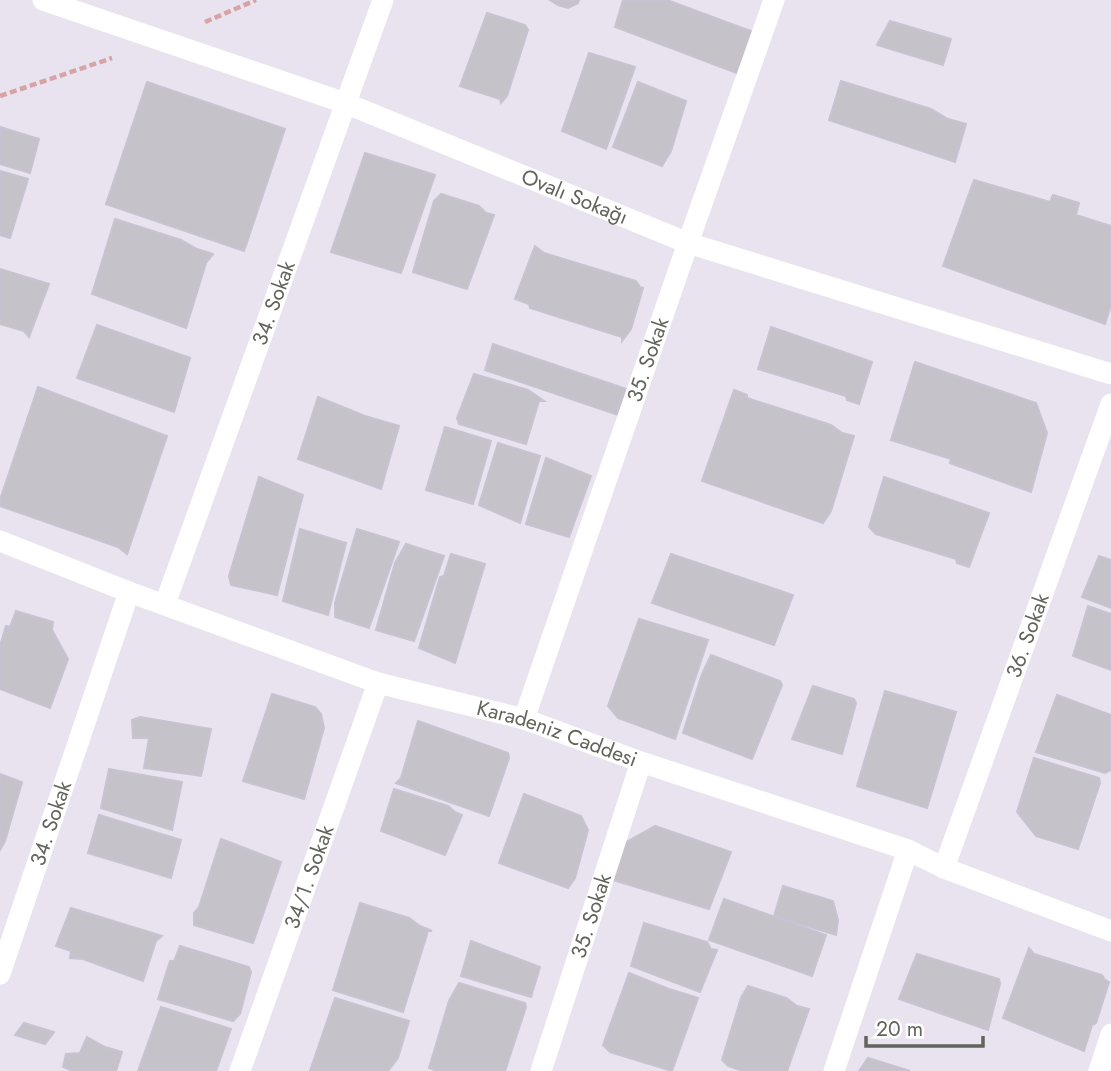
<svg xmlns="http://www.w3.org/2000/svg" width="1111" height="1071" font-family="Jost,sans-serif">
  <style>
    .building { fill: #c5c2ca; stroke: #c8c2d2; stroke-width: 2 }
    .lines { fill: none; stroke-linecap: round; stroke-linejoin: round }
    .path { stroke: #d6a3a6; stroke-width: 4.5; stroke-dasharray: 7 3.5; stroke-linecap: butt }
    .minor { stroke: #fff; stroke-width: 21 }
    .labels { text-anchor: middle; dominant-baseline: central; stroke-width: 7; stroke-linejoin: round; paint-order: stroke }
    .street-label { font-size: 21px; fill: #61645b; stroke: #fff }
  </style>
  <rect width="100%" height="100%" fill="#e8e3ee"/>
  <!-- building -->
  <g class="building">
    <path d="M550,0h29l-1,3 -10,5 -10,-3z"/>
    <path d="M623,0h44l84,31 -12,43 -124,-47z"/>
    <path d="M487,13l38,12 3,5 -21,66 -6,7 -1,-4 -40,-13z"/>
    <path d="M890,21l61,18 -8,26 -66,-20z"/>
    <path d="M589,53l46,14 -29,82 -44,-18z"/>
    <path d="M841,81l90,28 17,10 18,5 -11,38 -126,-42z"/>
    <path d="M147,82l138,47 -41,122 -138,-47z"/>
    <path d="M638,82l48,19 -15,50 -9,15 -49,-19z"/>
    <path d="M0,127l39,12 -9,34 -30,-9z"/>
    <path d="M365,153l70,22 -34,98 -70,-21z"/>
    <path d="M0,171l28,8 -18,59 -10,-3z"/>
    <path d="M974,180l76,22 3,-7 26,8 -3,12 35,11v79l-6,19 -162,-58z"/>
    <path d="M441,194l38,12 7,7 8,2 -27,74 -54,-17 21,-71z"/>
    <path d="M115,219l66,21 16,9 16,5 -7,9 -20,65 -94,-34z"/>
    <path d="M535,246l9,7 92,28 4,6 3,1 -12,41 -9,12v-4l-92,-29 -1,-4 -14,-5z"/>
    <path d="M0,269l49,15 -20,53 -5,-6 -24,-7z"/>
    <path d="M97,325l93,33 -16,54 -97,-34z"/>
    <path d="M771,327l101,35 -13,42 -12,-4 -1,-4 -88,-27z"/>
    <path d="M493,344l133,45 -8,26 -133,-45z"/>
    <path d="M915,362l121,41 11,30 -16,59 -81,-29 1,-4 -60,-19z"/>
    <path d="M474,374l54,16 16,11h-5l-13,43 -67,-20 -2,-6z"/>
    <path d="M38,387l129,49 -40,118 -9,-7 -118,-41v-6z"/>
    <path d="M734,390l13,5v3l84,27 11,8 12,3 -23,75 -8,12 -121,-42z"/>
    <path d="M318,397l47,19 34,10 -18,63 -83,-30z"/>
    <path d="M445,427l46,14 -18,63 -47,-14z"/>
    <path d="M498,443l42,13 -20,67 -41,-18z"/>
    <path d="M546,458l45,18 -22,61 -43,-13z"/>
    <path d="M259,477l44,18 -26,100 -46,-10 -2,-9z"/>
    <path d="M884,477l105,36 -20,54 -12,-4 -1,-4 -80,-25 -7,-7z"/>
    <path d="M300,529l46,14 -18,72 -45,-14z"/>
    <path d="M357,529l42,13 -30,86 -34,-11v-14z"/>
    <path d="M406,544l38,12 -30,85 -38,-11 19,-67z"/>
    <path d="M451,554l34,10 -30,99 -36,-15 21,-71 4,-1z"/>
    <path d="M671,554l122,41 -19,50 -122,-42z"/>
    <path d="M1099,556l12,4v48l-29,-11z"/>
    <path d="M1088,606l23,8v56l-38,-14z"/>
    <path d="M16,611l37,11 -1,8 16,29 -18,49 -50,-19v-43l6,-20 4,1z"/>
    <path d="M639,619l69,21 -33,99 -57,-21 -10,-12z"/>
    <path d="M711,655l69,26 2,4 -30,74 -69,-26 19,-59z"/>
    <path d="M813,686l41,13 2,4 -14,51 -50,-15z"/>
    <path d="M885,691l71,21 -29,96 -70,-22z"/>
    <path d="M272,694l43,13 6,7 3,14 -20,71 -61,-18z"/>
    <path d="M1057,695l54,20v55l-6,3 -69,-21z"/>
    <path d="M140,717l71,12 -10,47 -57,-8 5,-30h-16l-1,-18z"/>
    <path d="M418,721l90,32 1,5 -20,58 -93,-33 5,-5z"/>
    <path d="M1034,758l65,20 1,5 -22,66 -42,-13 -19,-24z"/>
    <path d="M109,769l73,13 -10,48 -71,-22z"/>
    <path d="M0,774l22,8 -17,59 -5,9z"/>
    <path d="M394,789l54,17 7,6 7,3 -17,40 -64,-24z"/>
    <path d="M524,794l57,22 7,14 -13,48 -7,10 -69,-25z"/>
    <path d="M99,815l82,25 -10,38 -83,-25z"/>
    <path d="M655,826l76,26 -22,57 -99,-30 11,-34z"/>
    <path d="M221,839l60,23 -28,81 -59,-18v-12l5,-6z"/>
    <path d="M783,886l50,15 5,19 -2,15 -62,-19z"/>
    <path d="M724,899l102,36 -14,41 -103,-36z"/>
    <path d="M360,903l49,15 11,8 12,5h-4l-25,81 -70,-22z"/>
    <path d="M71,908l91,28 -6,5 -13,40 -60,-22 -13,-1 1,-7 -15,-5z"/>
    <path d="M644,923l63,19 4,7 6,1 -17,42 -69,-26z"/>
    <path d="M471,941l69,26 -9,30 -70,-21z"/>
    <path d="M180,946l69,21 2,5 -11,42 -7,7 -75,-22 12,-38h4z"/>
    <path d="M1029,948l5,6 68,21 3,5 4,2 -13,41 -4,2 -8,26 -81,-33z"/>
    <path d="M917,954l82,25 1,5 -12,46 -89,-31z"/>
    <path d="M629,973l40,16 29,9 -26,73 -62,-19 -7,-7z"/>
    <path d="M459,983l66,20 1,4 -21,64h-68l-8,-3 20,-67z"/>
    <path d="M748,986l38,12 11,8 12,3 -22,62h-44l-15,-5 -6,-6 19,-62z"/>
    <path d="M335,998l74,23 -11,37 -10,13h-78z"/>
    <path d="M161,1007l70,22 -15,42h-78z"/>
    <path d="M24,1023l30,9 -9,12 -30,-9z"/>
    <path d="M87,1037l18,10 17,5 -6,19h-43l-10,-4 3,-13 14,-1z"/>
    <path d="M868,1058l42,13h-51z"/>
  </g>
  <g class="lines">
    <!-- path -->
    <g class="path">
      <path d="M205,22l51,-22"/>
      <path d="M0,96l112,-38"/>
    </g>
    <!-- minor -->
    <g class="minor">
      <path id="s1" d="M43,0l302,103 343,140 423,131"/>
      <path id="s2" d="M0,541l129,51 249,91 146,36 117,43 267,88 36,18 167,63"/>
      <path id="s3" d="M165,604l218,-604"/>
      <path id="s4" d="M524,719l164,-476 86,-243"/>
      <path id="s5" d="M944,868l167,-464"/>
      <path id="s6" d="M0,974l129,-382"/>
      <path id="s7" d="M240,1071l138,-388"/>
      <path id="s8" d="M541,1071l100,-309"/>
      <path d="M834,1071l74,-221"/>
      <path d="M1099,1071l12,-37"/>
    </g>
  </g>
  <g class="labels">
    <!-- street labels -->
    <g class="street-label">
      <text stroke="none"><textPath href="#s1" startOffset="567">Ovalı Sokağı</textPath></text>
      <text stroke="none"><textPath href="#s3" startOffset="320">34. Sokak</textPath></text>
      <text stroke="none"><textPath href="#s4" startOffset="380">35. Sokak</textPath></text>
      <text stroke="none"><textPath href="#s5" startOffset="247">36. Sokak</textPath></text>
      <text stroke="none"><textPath href="#s2" startOffset="590">Karadeniz Caddesi</textPath></text>
      <text stroke="none"><textPath href="#s6" startOffset="159">34. Sokak</textPath></text>
      <text stroke="none"><textPath href="#s7" startOffset="206">34/1. Sokak</textPath></text>
      <text stroke="none"><textPath href="#s8" startOffset="163">35. Sokak</textPath></text>
    </g>
  </g>
  <!-- scale -->
  <path d="M866 1036v10h117v-10" fill="none" stroke="#61645b" stroke-width="3.5"/>
  <text x="876" y="1036" font-size="21" fill="#61645b" stroke="#ffffff" stroke-width="5" paint-order="stroke">20 m</text>
</svg>
